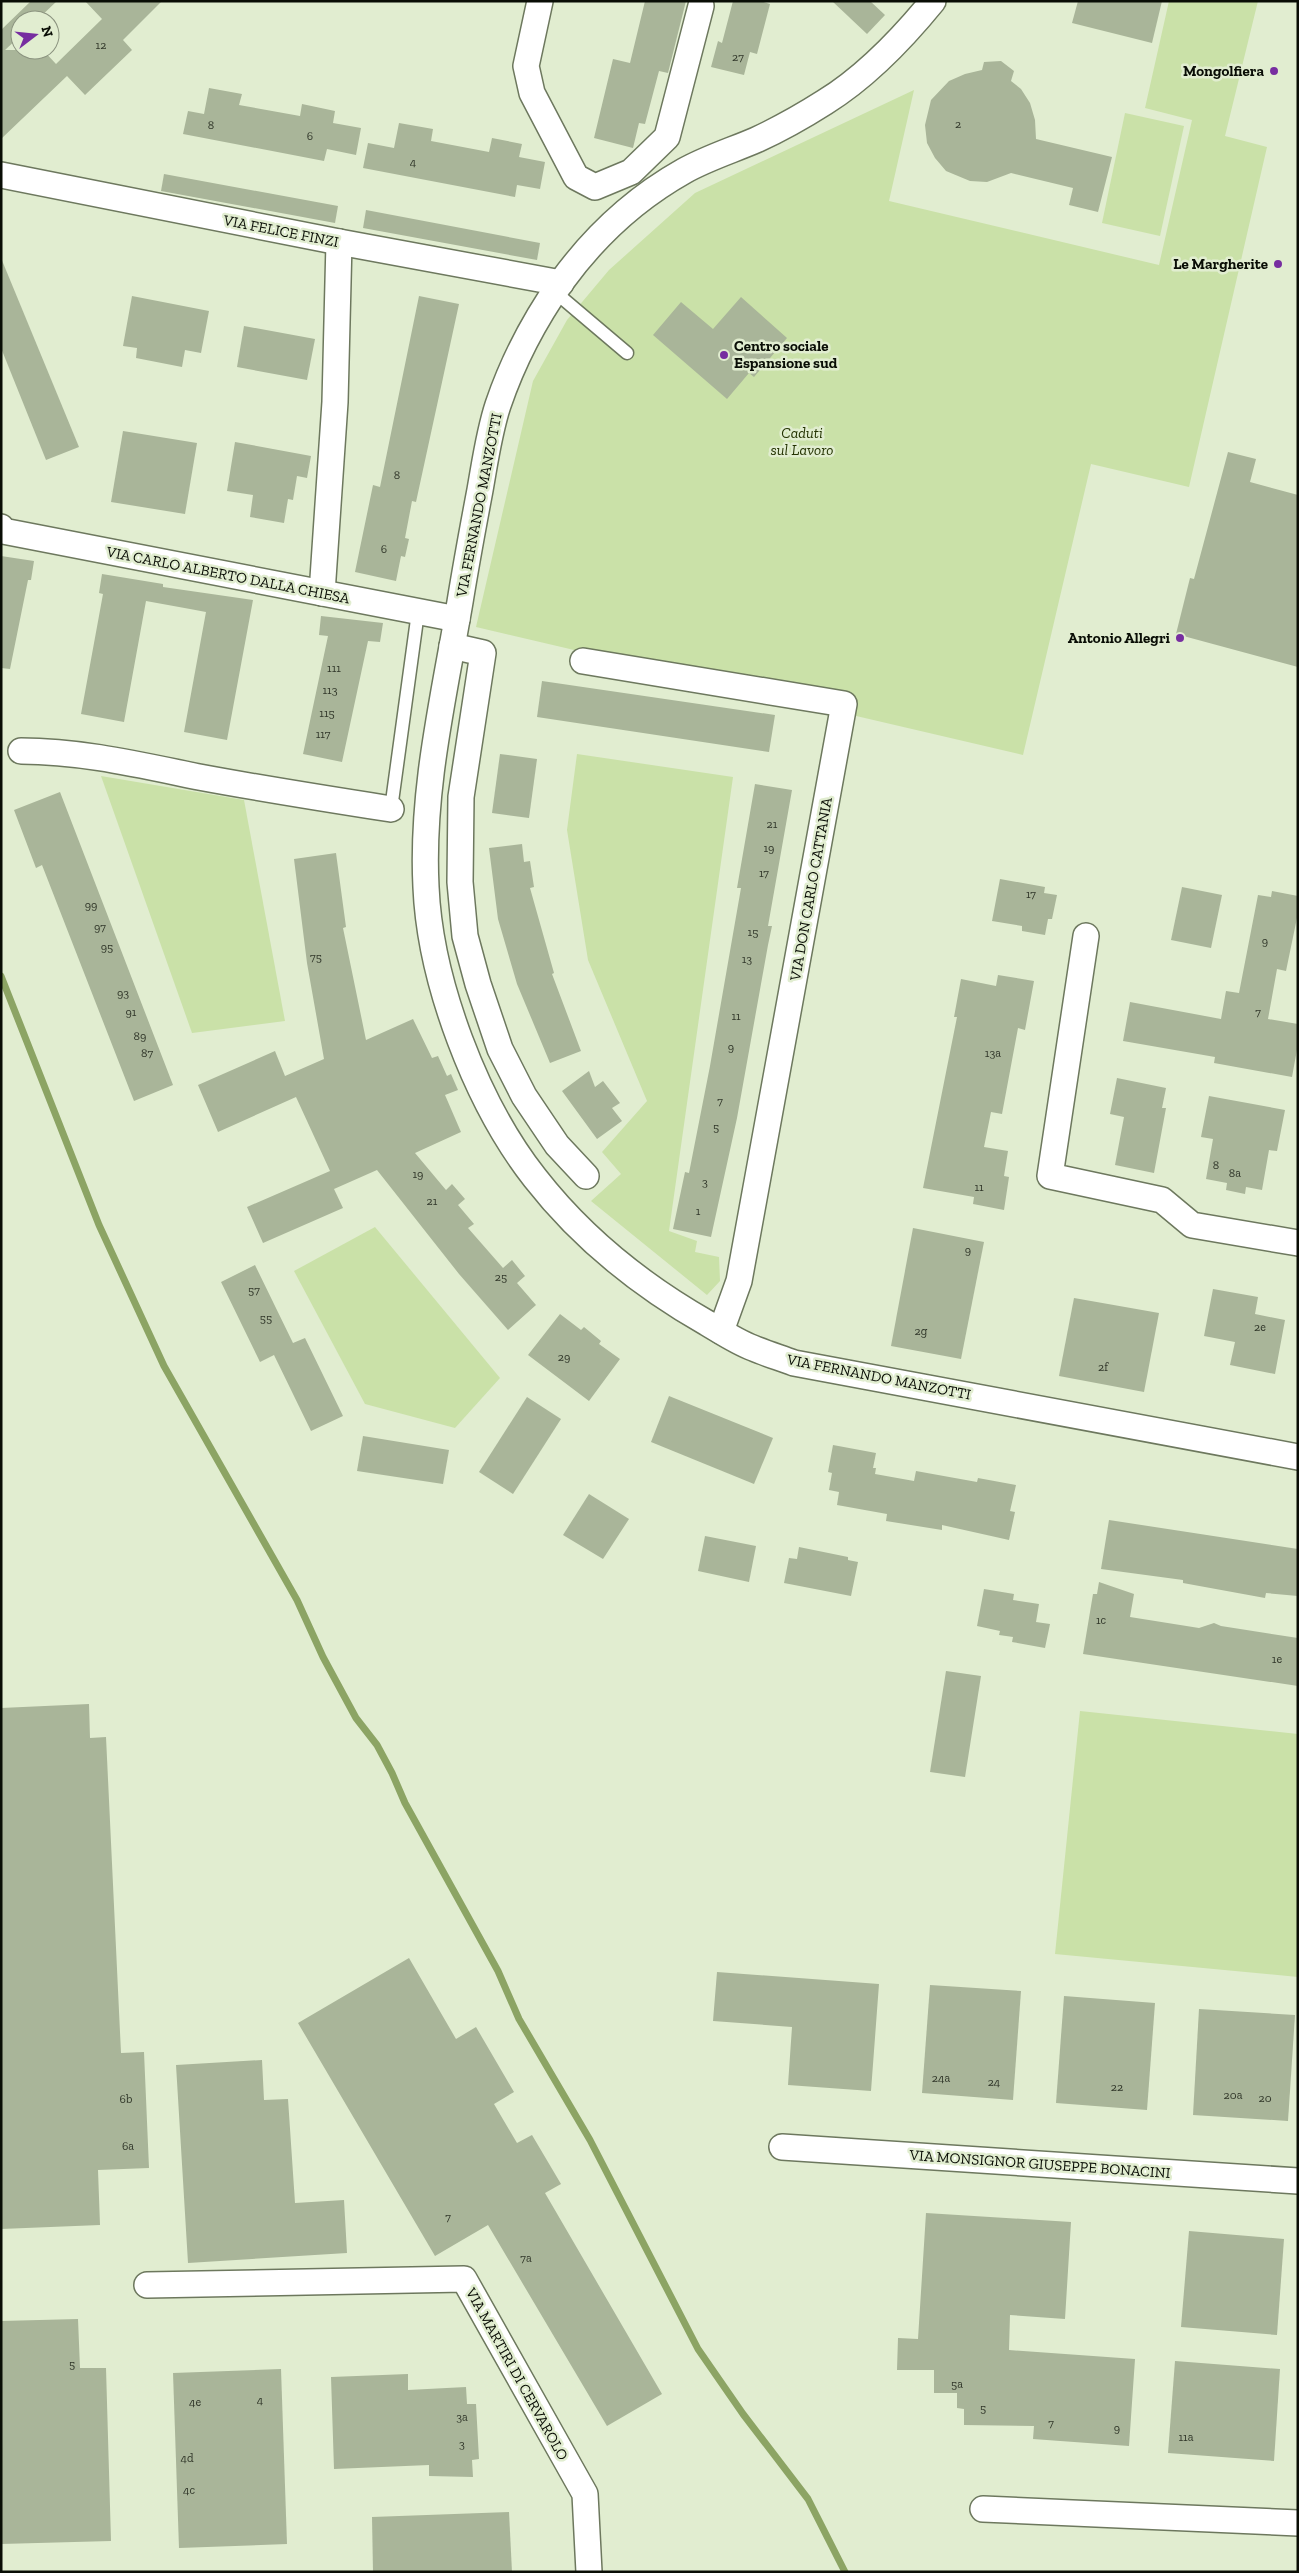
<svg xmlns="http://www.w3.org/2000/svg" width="1299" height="2573" font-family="'Zilla Slab',serif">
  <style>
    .green { fill: #cae1a8 }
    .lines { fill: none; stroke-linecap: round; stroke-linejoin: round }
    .stream { stroke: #8ca464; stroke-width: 7 }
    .building { fill: #a9b599 }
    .lane-casing { stroke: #6d785e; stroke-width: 15 }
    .street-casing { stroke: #6d785e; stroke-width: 28 }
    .lane { stroke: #fff; stroke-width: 12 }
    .street { stroke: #fff; stroke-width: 25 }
    .poi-dot { fill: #772da0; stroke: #e1edd0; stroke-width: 2 }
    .labels { text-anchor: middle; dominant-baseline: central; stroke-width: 5; stroke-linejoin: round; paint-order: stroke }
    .number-label { font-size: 12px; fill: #31372a }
    .poi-label { font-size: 15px; font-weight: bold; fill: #090d05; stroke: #e1edd0; text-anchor: end }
    .street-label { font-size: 15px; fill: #090d05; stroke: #e1edd0 }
    .park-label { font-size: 15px; font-style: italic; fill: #233201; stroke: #e1edd0 }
  </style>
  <rect width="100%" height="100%" fill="#e1edd0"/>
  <!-- green -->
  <g class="green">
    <path d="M1169,1h89l-33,135 42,11 -78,340 -98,-23 -68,291 -547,-128 57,-246 34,-61 42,-50 86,-77 219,-103 -25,111 270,64 33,-145 -47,-12z"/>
    <path d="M1125,113l59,13 -24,110 -58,-13z"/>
    <path d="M577,754l156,23 -64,454 28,10 -2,11 24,5 1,24 -13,14 -116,-94 30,-27 -19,-22 45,-51 -59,-141 -21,-130z"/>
    <path d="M101,776l143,24 41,221 -93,12z"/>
    <path d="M375,1227l125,151 -45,50 -90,-24 -71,-133z"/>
    <path d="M1080,1711l218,23v243l-243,-23z"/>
  </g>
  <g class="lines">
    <!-- stream -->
    <path class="stream" d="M1,976l98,249 65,141 133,234 26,57 33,61 21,27 15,28 13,30 93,168 21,48 71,121 108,209 45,65 65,85 37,73"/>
  </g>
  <!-- building -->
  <g class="building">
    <path d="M31,1h26l-20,19h-17v16l-15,14h38l13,14 46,-45 -17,-18h77l-39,39 9,10 -47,45 -18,-19 -66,63v-109z"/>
    <path d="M645,1h41l-18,72 -9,-2 -14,53 -6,-1 -6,25 -39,-10 19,-79 17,4z"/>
    <path d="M733,1h27l10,3 -13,50 -7,-2 -6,23 -33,-8 7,-26 4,2z"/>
    <path d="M832,1h38l15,14 -18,19z"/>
    <path d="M1078,1h84l-10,42 -80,-20z"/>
    <path d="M1001,61l13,10 -3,10 10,8 9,14 5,17 1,19 76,18 -14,55 -29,-7 4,-17 -62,-15 -24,9 -17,-1 -24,-10 -11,-13 -8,-15 -2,-18 6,-25 18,-19 16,-7 17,-4 2,-8z"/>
    <path d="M209,88l33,6 -3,11 61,11 2,-12 33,7 -2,12 28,5 -5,27 -29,-6 -3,12 -141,-27 5,-23 16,3z"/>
    <path d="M399,123l34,6 -2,12 58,11 3,-14 30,6 -3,13 26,5 -5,27 -23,-4 -2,12 -152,-29 5,-25 26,5z"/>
    <path d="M164,174l174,32 -3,17 -174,-32z"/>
    <path d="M366,210l174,33 -3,17 -174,-32z"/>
    <path d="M1,258l78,189 -33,13 -45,-112z"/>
    <path d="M132,296l77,15 -8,42 -16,-3 -3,17 -46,-9 1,-10 -14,-2z"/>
    <path d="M419,296l40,8 -43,198 -4,-1 -7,37 4,1 -4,18 -4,-1 -5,25 -41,-9 18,-87 7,2z"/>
    <path d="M741,297l46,41 -33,39 -5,-4 -22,26 -74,-64 28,-33 32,27z"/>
    <path d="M244,326l71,13 -8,41 -70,-13z"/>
    <path d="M123,431l74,12 -12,71 -74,-12z"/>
    <path d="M235,442l76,14 -4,22 -10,-2 -4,24 -5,-1 -4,24 -34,-6 3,-22 -26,-4z"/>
    <path d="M1228,452l28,7 -6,23 48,13v172l-122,-33 14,-56 4,1z"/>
    <path d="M1,556l33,5 -3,19h-3l-18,89 -9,-1z"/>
    <path d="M102,574l61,10v3l90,13 -26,140 -43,-8 22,-120 -16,-3 -44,-8 -22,121 -43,-8 22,-120 -4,-1z"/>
    <path d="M321,616l62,7 -3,19 -12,-1 -26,121 -39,-8 25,-118 -9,-1z"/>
    <path d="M542,681l233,34 -6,37 -232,-35z"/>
    <path d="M500,754l37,5 -8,59 -37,-5z"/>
    <path d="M755,784l37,6 -24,136h4l-4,19 -31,173 -26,119 -38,-8 12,-57 4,1 21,-107 31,-178h-4z"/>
    <path d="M60,792l113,293 -39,16 -92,-236 -6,3 -22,-58z"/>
    <path d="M522,844l2,18 6,-1 4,26 -4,1 24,85 -2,1 29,77 -31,12 -33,-79 -19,-65 -9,-71z"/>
    <path d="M336,853l10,74 -3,1 23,112 47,-21 19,39 6,-2 9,20 4,-2 7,16 -13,5 16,37 -46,21 31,37 6,-6 13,15 -7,6 16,19 -6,4 35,40 9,-8 13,16 -8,7 19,22 -28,25 -49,-56 -82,-104 -43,19 9,19 -80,35 -16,-36 83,-36 -34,-74 -78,35 -20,-47 77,-34 10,25 39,-17 -17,-96 -13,-104z"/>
    <path d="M1000,879l45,8 -1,6 13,2 -5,24h-4l-3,16 -23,-4v-5l-30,-5z"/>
    <path d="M1182,887l40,8 -11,53 -40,-8z"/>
    <path d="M1272,891l26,5v17l-12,58 -9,-2 -9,50 30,5v20l-6,33 -78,-14 1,-6 -92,-16 7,-39 91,17 5,-28 13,2 19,-98 13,2z"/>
    <path d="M998,975l36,6 -9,49 -7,-2 -16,86 -11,-2 -7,35 24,4 -4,25 5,1 -5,33 -31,-6 1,-7 -51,-9 34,-171h-3l7,-38 35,7z"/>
    <path d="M589,1071l6,16 8,-6 17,22 -8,5 10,13 -25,18 -35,-48z"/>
    <path d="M1117,1078l49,10 -4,20h4l-12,65 -39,-8 9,-48 -14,-3z"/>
    <path d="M1209,1096l76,14 -8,41 -8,-1 -7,40 -16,-3 -1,7 -19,-4 1,-7 -21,-4 7,-40 -12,-2z"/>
    <path d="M913,1228l71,14 -23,117 -70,-13z"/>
    <path d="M255,1265l38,78 12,-5 38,78 -32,15 -37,-76 -14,7 -39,-80z"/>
    <path d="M1213,1289l45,8 -3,17 30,6 -10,54 -45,-9 5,-23 -31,-6z"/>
    <path d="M1074,1298l85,15 -15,79 -85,-16z"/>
    <path d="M560,1314l21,16 3,-3 17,14 -2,3 21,15 -31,42 -61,-46z"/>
    <path d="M669,1396l104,42 -19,46 -103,-42z"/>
    <path d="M527,1397l34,22 -48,75 -34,-22z"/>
    <path d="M363,1436l86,14 -6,34 -86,-13z"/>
    <path d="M833,1445l43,8 -3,15h3l-1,6 39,7 2,-10 61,11 1,-4 38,7 -6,26 5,1 -6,28 -67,-15v5l-56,-9 1,-7 -50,-9 2,-13 -10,-2 3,-17 -4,-1z"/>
    <path d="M589,1494l40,25 -26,40 -40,-24z"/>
    <path d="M1109,1520l189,29v47l-32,-3 -1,5 -82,-15v-3l-82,-11z"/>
    <path d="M705,1536l51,10 -7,36 -51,-11z"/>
    <path d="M799,1547l49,10v3l10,2 -7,34 -67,-13 5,-25 8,1z"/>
    <path d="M1099,1582l35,12 -4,23 69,11 15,-5 7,3 77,12v48l-215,-32 10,-60h4z"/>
    <path d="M984,1589l30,5 -1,6 26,4 -3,18 14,2 -5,24 -33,-6 1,-5 -14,-2 1,-4 -23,-5z"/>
    <path d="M946,1671l35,5 -16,101 -35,-5z"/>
    <path d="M89,1704l1,34 16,-1 15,316 23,-1 5,116 -51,2 2,55 -99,4v-521z"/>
    <path d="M409,1958l47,81 20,-12 38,65 -20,12 23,39 15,-8 29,49 -16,9 117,201 -55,32 -119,-201 -53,31 -137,-233z"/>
    <path d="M717,1972l162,12 -8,107 -83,-6 4,-58 -79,-6z"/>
    <path d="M930,1985l91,6 -8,109 -91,-7z"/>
    <path d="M1064,1996l91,7 -8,107 -91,-7z"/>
    <path d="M1199,2009l96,6 -7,106 -95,-6z"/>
    <path d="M262,2060l2,40 24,-1 7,104 49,-3 3,53 -159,10 -12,-198z"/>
    <path d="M926,2213l145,9 -6,97 -55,-4 -1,35 126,9 -6,87 -96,-7 1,-13 -70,-1v-16l-7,-1v-15h-23v-23h-37l1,-32 20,1z"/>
    <path d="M1189,2231l95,8 -7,96 -96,-8z"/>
    <path d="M78,2319l2,49h26l5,173 -110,3v-223z"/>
    <path d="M1175,2361l105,8 -6,92 -106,-8z"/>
    <path d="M281,2369l6,175 -108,4 -6,-175z"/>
    <path d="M408,2374v16l58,-3 1,17h9l3,55 -7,1 1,17 -44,-1v-11l-95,4 -3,-92z"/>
    <path d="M509,2512l3,60h-139l-1,-55z"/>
  </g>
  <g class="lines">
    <defs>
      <g id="lane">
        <path d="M555,292l72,61"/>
        <path d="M391,809l27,-197"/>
      </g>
      <g id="street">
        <path d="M540,1l-14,65 6,27 44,84 19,10 36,-15 36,-35 34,-131"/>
        <path d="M933,1c-31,38 -66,75 -108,101 -22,14 -45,27 -69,38 -23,10 -49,18 -72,31 -48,27 -90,66 -122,110 -27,38 -49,80 -64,124 -9,27 -13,57 -18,85 -7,37 -14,75 -20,112 -16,94 -39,189 -34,285 4,94 50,216 109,291 46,59 107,108 172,145 15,9 30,19 46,25 14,6 28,10 41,15l504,94"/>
        <path d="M1,175l338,67 222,41"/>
        <path d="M1,527l2,4 454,88"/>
        <path d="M322,593l13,-191 4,-160"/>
        <path d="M452,646l31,7 -22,144 -1,85 5,54 13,48 22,65 24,47 33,49 29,31"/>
        <path d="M583,661l261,43 -105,577 -18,50"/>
        <path d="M21,751c60,0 119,14 178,26 64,12 128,22 192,32"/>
        <path d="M1086,936l-36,240 112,24 30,25 106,18"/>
        <path d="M782,2147l516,34"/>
        <path d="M147,2285l317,-6 121,215 4,78"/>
        <path d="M983,2509l315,14"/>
      </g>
    </defs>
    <!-- lane casing -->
    <use href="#lane" class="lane-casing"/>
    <!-- street casing -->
    <use href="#street" class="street-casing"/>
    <!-- lane -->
    <use href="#lane" class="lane"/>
    <!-- street -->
    <use href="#street" class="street"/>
  </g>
  <!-- markers -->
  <g class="poi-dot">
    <circle cx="1274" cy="71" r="5"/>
    <circle cx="1278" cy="264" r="5"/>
    <circle cx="724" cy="355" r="5"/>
    <circle cx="1180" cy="638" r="5"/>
  </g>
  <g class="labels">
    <!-- number labels -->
    <g class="number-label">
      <text x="101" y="45">12</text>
      <text x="738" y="57">27</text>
      <text x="958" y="124">2</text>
      <text x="211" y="125">8</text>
      <text x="310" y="136">6</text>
      <text x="413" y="162">4</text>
      <text x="397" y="475">8</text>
      <text x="384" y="549">6</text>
      <text x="334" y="668">111</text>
      <text x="330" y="690">113</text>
      <text x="327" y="713">115</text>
      <text x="323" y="734">117</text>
      <text x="772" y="824">21</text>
      <text x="769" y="848">19</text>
      <text x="764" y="873">17</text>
      <text x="1031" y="894">17</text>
      <text x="91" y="905">99</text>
      <text x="100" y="927">97</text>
      <text x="753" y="932">15</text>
      <text x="1265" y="941">9</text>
      <text x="107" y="947">95</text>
      <text x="316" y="957">75</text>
      <text x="747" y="959">13</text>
      <text x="123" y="993">93</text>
      <text x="131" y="1012">91</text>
      <text x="1258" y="1012">7</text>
      <text x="736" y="1016">11</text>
      <text x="140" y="1036">89</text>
      <text x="731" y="1047">9</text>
      <text x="147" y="1053">87</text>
      <text x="993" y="1053">13a</text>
      <text x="720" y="1101">7</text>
      <text x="716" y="1127">5</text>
      <text x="1216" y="1165">8</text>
      <text x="1235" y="1173">8a</text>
      <text x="418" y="1174">19</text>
      <text x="705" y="1182">3</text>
      <text x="979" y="1187">11</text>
      <text x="432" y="1201">21</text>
      <text x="698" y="1211">1</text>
      <text x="968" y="1250">9</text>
      <text x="501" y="1277">25</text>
      <text x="254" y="1290">57</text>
      <text x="266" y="1318">55</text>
      <text x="1260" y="1327">2e</text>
      <text x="921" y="1331">2g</text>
      <text x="564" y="1357">29</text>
      <text x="1103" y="1367">2f</text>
      <text x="1101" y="1620">1c</text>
      <text x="1277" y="1659">1e</text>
      <text x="941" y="2078">24a</text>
      <text x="994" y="2082">24</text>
      <text x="1117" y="2087">22</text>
      <text x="1233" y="2095">20a</text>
      <text x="1265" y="2098">20</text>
      <text x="126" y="2099">6b</text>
      <text x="128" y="2146">6a</text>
      <text x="448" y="2217">7</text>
      <text x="526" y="2258">7a</text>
      <text x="72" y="2364">5</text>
      <text x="957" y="2384">5a</text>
      <text x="260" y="2400">4</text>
      <text x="195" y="2402">4e</text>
      <text x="983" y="2408">5</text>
      <text x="462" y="2417">3a</text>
      <text x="1051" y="2423">7</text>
      <text x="1117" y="2428">9</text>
      <text x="1186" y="2437">11a</text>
      <text x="462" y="2444">3</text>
      <text x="187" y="2458">4d</text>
      <text x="189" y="2490">4c</text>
    </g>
    <!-- poi labels -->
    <g class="poi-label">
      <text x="1264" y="71">Mongolfiera</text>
      <text x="1268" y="264">Le Margherite</text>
      <text x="734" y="346" text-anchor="start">Centro sociale<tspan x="734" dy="17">Espansione sud</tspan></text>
      <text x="1170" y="638">Antonio Allegri</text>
    </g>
    <!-- street labels -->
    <g class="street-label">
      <text transform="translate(281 231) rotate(11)">VIA FELICE FINZI</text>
      <text transform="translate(479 505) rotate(-79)">VIA FERNANDO MANZOTTI</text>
      <text transform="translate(228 575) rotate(11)">VIA CARLO ALBERTO DALLA CHIESA</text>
      <text transform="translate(811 889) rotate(-80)">VIA DON CARLO CATTANIA</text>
      <text transform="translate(879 1377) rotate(11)">VIA FERNANDO MANZOTTI</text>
      <text transform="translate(1040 2164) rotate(4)">VIA MONSIGNOR GIUSEPPE BONACINI</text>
      <text transform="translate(517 2374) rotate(61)">VIA MARTIRI DI CERVAROLO</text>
    </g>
    <!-- park labels -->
    <g class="park-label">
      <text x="802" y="433">Caduti<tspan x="802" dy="17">sul Lavoro</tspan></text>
    </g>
  </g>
  <!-- border -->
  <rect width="1299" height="2573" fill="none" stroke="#090d05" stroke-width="5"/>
  <!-- north arrow -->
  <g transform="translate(35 35) rotate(74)"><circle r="24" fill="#e1edd0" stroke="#8b937f"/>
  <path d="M0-4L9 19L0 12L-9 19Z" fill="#772da0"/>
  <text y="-8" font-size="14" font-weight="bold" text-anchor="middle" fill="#090d05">N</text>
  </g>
</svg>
